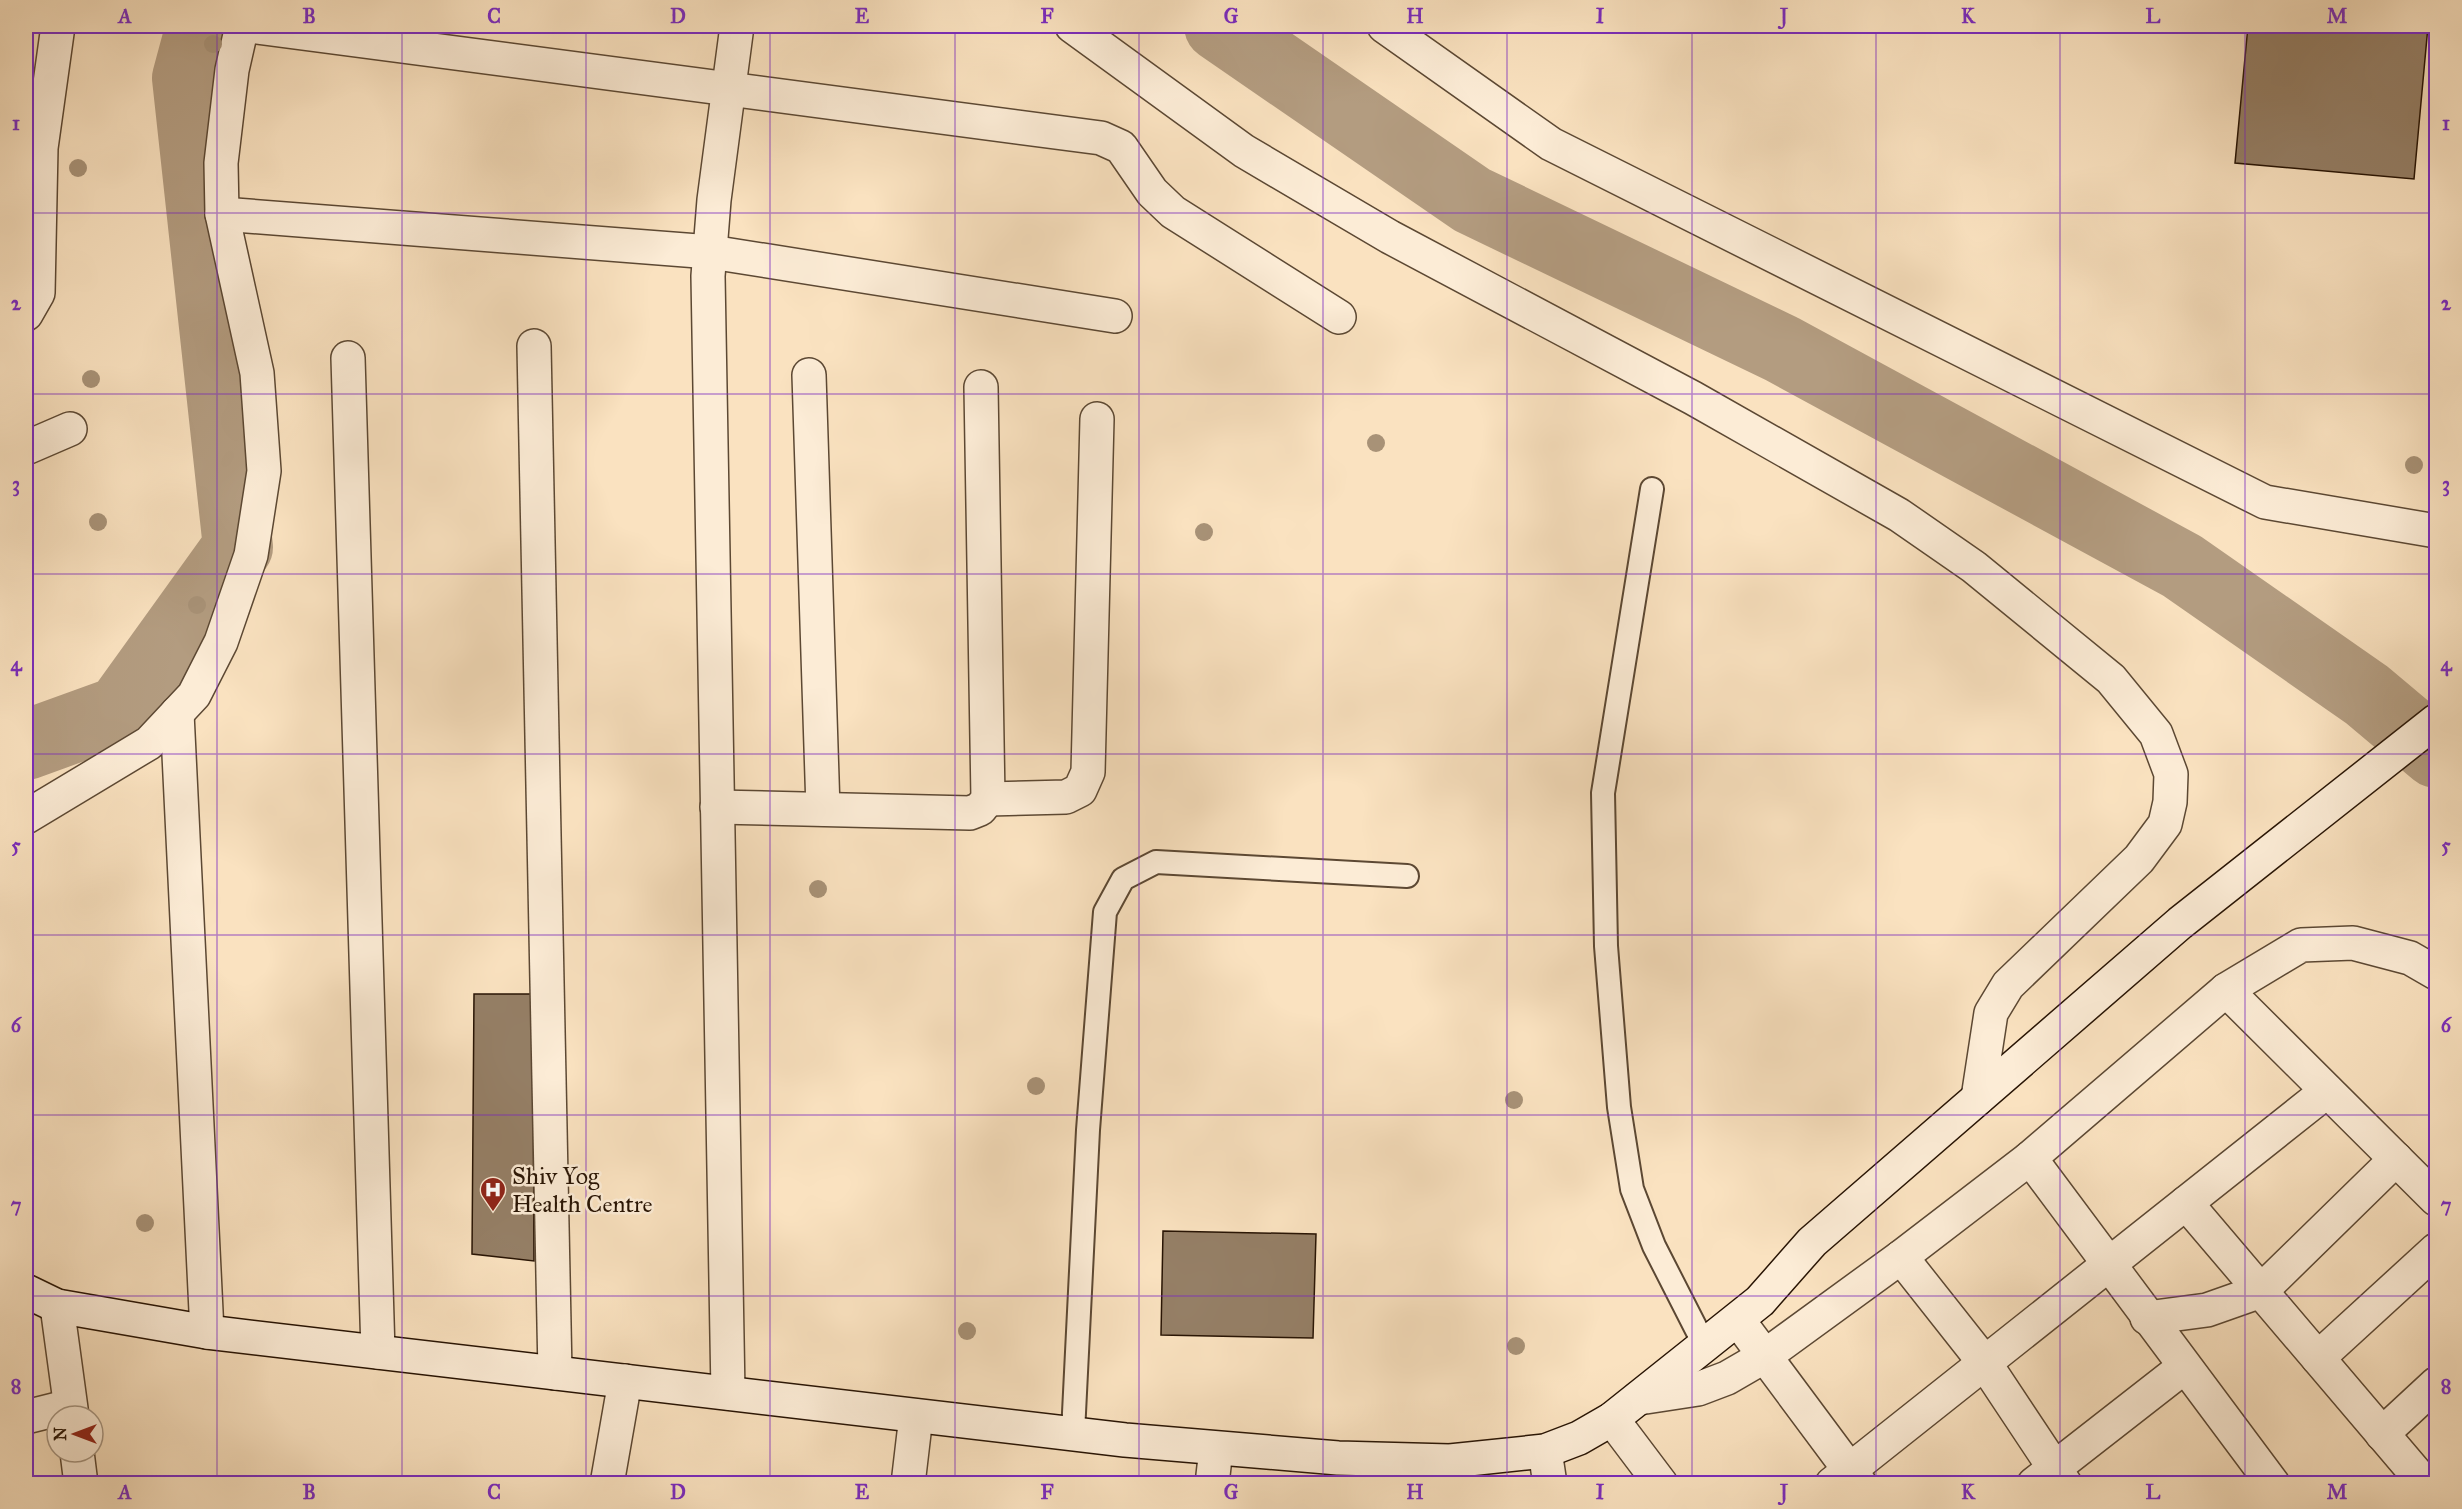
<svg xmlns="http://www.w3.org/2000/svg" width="2462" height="1509" font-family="'IM FELL Great Primer',serif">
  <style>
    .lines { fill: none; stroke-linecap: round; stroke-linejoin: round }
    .river { stroke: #b39c80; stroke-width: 70 }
    .building { fill: #957f66; stroke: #281404; stroke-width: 1.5 }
    .lane-casing { stroke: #5c4833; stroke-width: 26 }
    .street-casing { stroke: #5c4833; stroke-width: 36 }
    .secondary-casing { stroke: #281404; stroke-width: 36 }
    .lane { stroke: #fcecd6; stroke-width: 22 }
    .street { stroke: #fcecd6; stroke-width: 33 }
    .secondary { stroke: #fcecd6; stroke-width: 33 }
    .tree { fill: #a89277 }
    .grid { fill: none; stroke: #7b2cbf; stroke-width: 1.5; stroke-opacity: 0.55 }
    .labels { text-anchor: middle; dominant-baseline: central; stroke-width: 5; stroke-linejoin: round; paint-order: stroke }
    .poi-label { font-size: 24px; fill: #281404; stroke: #fcecd6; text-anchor: start }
    .neatline { fill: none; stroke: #7b2cbf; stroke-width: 2 }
    .grid-label { font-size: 20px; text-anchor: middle; font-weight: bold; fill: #7b2cbf }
  </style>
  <rect width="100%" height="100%" fill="#fae2c0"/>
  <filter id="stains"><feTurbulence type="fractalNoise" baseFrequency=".00333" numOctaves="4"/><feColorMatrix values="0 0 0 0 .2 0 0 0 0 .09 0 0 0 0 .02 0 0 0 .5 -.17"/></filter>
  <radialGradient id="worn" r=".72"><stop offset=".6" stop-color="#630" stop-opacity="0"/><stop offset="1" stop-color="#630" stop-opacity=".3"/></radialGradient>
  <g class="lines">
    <!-- river -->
    <g class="river">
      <path d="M1219,26l253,174 310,149 400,217 185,129 69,58"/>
      <path d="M26,745l94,-34 118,-164 -51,-469 14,-52"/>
    </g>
  </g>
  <!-- building -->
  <g class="building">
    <path d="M2248,26h180l-14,153 -179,-16z"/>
    <path d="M474,994h59l1,267 -62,-7z"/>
    <path d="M1163,1231l153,3 -3,104 -152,-3z"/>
  </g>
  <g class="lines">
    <defs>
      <g id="lane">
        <path d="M1652,489l-49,304 3,153 13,161 13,82 22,57 51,100"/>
        <path d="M1073,1433l15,-303 17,-218 18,-33 33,-17 251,14"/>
      </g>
      <g id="street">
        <path d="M250,26l851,112 20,9 31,45 21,20 166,105"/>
        <path d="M1072,26l172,125 146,86 303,161 206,117 75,52 137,112 45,55 15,40 -1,28 -5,22 -26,35 -131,126 -17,28 -13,85"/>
        <path d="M1384,26l167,118 714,358 171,29"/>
        <path d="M222,214l489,38 404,64"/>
        <path d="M26,314l12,-21 3,-145 17,-122"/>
        <path d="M534,346l21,1027"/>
        <path d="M348,358l30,994"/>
        <path d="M809,375l14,434"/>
        <path d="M26,448l44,-19"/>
        <path d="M177,713l30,619"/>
        <path d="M988,799l78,-2 14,-7 8,-18 9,-353"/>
        <path d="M717,807l253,6 10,-4 8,-10 -7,-412"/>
        <path d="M26,817l123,-74 45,-48 27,-53 30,-87 13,-84 -7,-98 -35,-159 -1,-51 11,-93 10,-44"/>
        <path d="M2226,990l210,209"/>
        <path d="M2030,1158l243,326"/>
        <path d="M2186,1203l239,281"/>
        <path d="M1901,1257l83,105 81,122"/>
        <path d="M57,1306l15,110"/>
        <path d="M2147,1318l60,-8 54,-19 135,-132"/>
        <path d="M1738,1320l122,164"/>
        <path d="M2318,1358l118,-108"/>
        <path d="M728,1393l-20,-1117 6,-76 23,-174"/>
        <path d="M1639,1398l59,-9 29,-11 38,-22 136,-99 129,-99 196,-168 75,-45 52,-2 57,15 26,15"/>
        <path d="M26,1417l44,-11"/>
        <path d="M1612,1419l49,65"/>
        <path d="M2382,1434l54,-50"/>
        <path d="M1545,1451l5,33"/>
        <path d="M77,1452l4,32"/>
        <path d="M607,1484l18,-103"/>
        <path d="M908,1484l8,-68"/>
        <path d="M1212,1484l4,-35"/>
        <path d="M1832,1484l495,-393"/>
        <path d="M2034,1484l150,-117"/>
      </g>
      <path id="secondary" d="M26,1291l31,15 150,26 918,108 213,18 112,3 95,-10 34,-13 33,-19 148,-118 52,-59 368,-319 256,-202"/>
    </defs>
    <!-- lane casing -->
    <use href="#lane" class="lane-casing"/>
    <!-- street casing -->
    <use href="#street" class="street-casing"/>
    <!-- secondary casing -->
    <use href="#secondary" class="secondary-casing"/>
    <!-- lane -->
    <use href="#lane" class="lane"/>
    <!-- street -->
    <use href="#street" class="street"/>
    <!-- secondary -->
    <use href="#secondary" class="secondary"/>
  </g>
  <!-- trees -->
  <g class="tree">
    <circle cx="213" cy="44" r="9"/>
    <circle cx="78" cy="168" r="9"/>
    <circle cx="91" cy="379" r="9"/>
    <circle cx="1376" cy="443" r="9"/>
    <circle cx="2414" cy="465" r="9"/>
    <circle cx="98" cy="522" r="9"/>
    <circle cx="1204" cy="532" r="9"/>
    <circle cx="197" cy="605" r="9"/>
    <circle cx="818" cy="889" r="9"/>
    <circle cx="1036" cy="1086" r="9"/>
    <circle cx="1514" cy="1100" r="9"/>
    <circle cx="145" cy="1223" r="9"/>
    <circle cx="967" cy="1331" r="9"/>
    <circle cx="1516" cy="1346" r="9"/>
  </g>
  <!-- grid -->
  <path class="grid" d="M217,26v1458M402,26v1458M586,26v1458M770,26v1458M955,26v1458M1139,26v1458M1323,26v1458M1507,26v1458M1692,26v1458M1876,26v1458M2060,26v1458M2245,26v1458M26,213h2410M26,394h2410M26,574h2410M26,754h2410M26,935h2410M26,1115h2410M26,1296h2410"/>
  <!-- icons -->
  <defs>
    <symbol id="hospital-pin" viewBox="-11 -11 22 30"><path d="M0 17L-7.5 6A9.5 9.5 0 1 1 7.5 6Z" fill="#8f2418" stroke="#fcecd6"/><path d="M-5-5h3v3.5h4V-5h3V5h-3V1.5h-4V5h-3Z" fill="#fff"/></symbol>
  </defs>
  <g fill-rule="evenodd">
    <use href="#hospital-pin" x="478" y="1175" width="30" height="40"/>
  </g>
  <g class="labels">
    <!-- poi labels -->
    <g class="poi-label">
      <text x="512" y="1176">Shiv Yog<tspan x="512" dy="28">Health Centre</tspan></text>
    </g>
  </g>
  <!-- margin -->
  <rect width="2462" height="1509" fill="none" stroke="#fae2c0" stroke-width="66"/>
  <!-- north arrow -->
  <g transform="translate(75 1434) rotate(270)"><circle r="28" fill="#fcecd6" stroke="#a79682" stroke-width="1.5"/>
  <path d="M0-4.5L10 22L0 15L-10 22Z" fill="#8f2418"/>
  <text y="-9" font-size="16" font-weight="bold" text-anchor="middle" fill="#281404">N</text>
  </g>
  <rect x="33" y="33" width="2396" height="1443" class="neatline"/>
  <g class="grid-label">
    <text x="125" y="23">A</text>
    <text x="309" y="23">B</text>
    <text x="494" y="23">C</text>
    <text x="678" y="23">D</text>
    <text x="862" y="23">E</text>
    <text x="1047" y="23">F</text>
    <text x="1231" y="23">G</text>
    <text x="1415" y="23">H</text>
    <text x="1600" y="23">I</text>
    <text x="1784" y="23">J</text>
    <text x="1968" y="23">K</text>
    <text x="2153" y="23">L</text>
    <text x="2337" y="23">M</text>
    <text x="16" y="130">1</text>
    <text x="2446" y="130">1</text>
    <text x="16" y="310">2</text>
    <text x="2446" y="310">2</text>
    <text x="16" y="491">3</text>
    <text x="2446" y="491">3</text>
    <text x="16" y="671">4</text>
    <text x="2446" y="671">4</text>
    <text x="16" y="852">5</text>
    <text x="2446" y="852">5</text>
    <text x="16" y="1032">6</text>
    <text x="2446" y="1032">6</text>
    <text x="16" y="1212">7</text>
    <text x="2446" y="1212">7</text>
    <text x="16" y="1393">8</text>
    <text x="2446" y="1393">8</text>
    <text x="125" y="1499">A</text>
    <text x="309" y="1499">B</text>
    <text x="494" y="1499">C</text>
    <text x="678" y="1499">D</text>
    <text x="862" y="1499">E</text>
    <text x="1047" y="1499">F</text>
    <text x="1231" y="1499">G</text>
    <text x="1415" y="1499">H</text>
    <text x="1600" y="1499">I</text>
    <text x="1784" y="1499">J</text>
    <text x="1968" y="1499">K</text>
    <text x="2153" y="1499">L</text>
    <text x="2337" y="1499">M</text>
  </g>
  <rect width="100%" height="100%" filter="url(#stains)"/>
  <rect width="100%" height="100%" fill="url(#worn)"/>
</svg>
